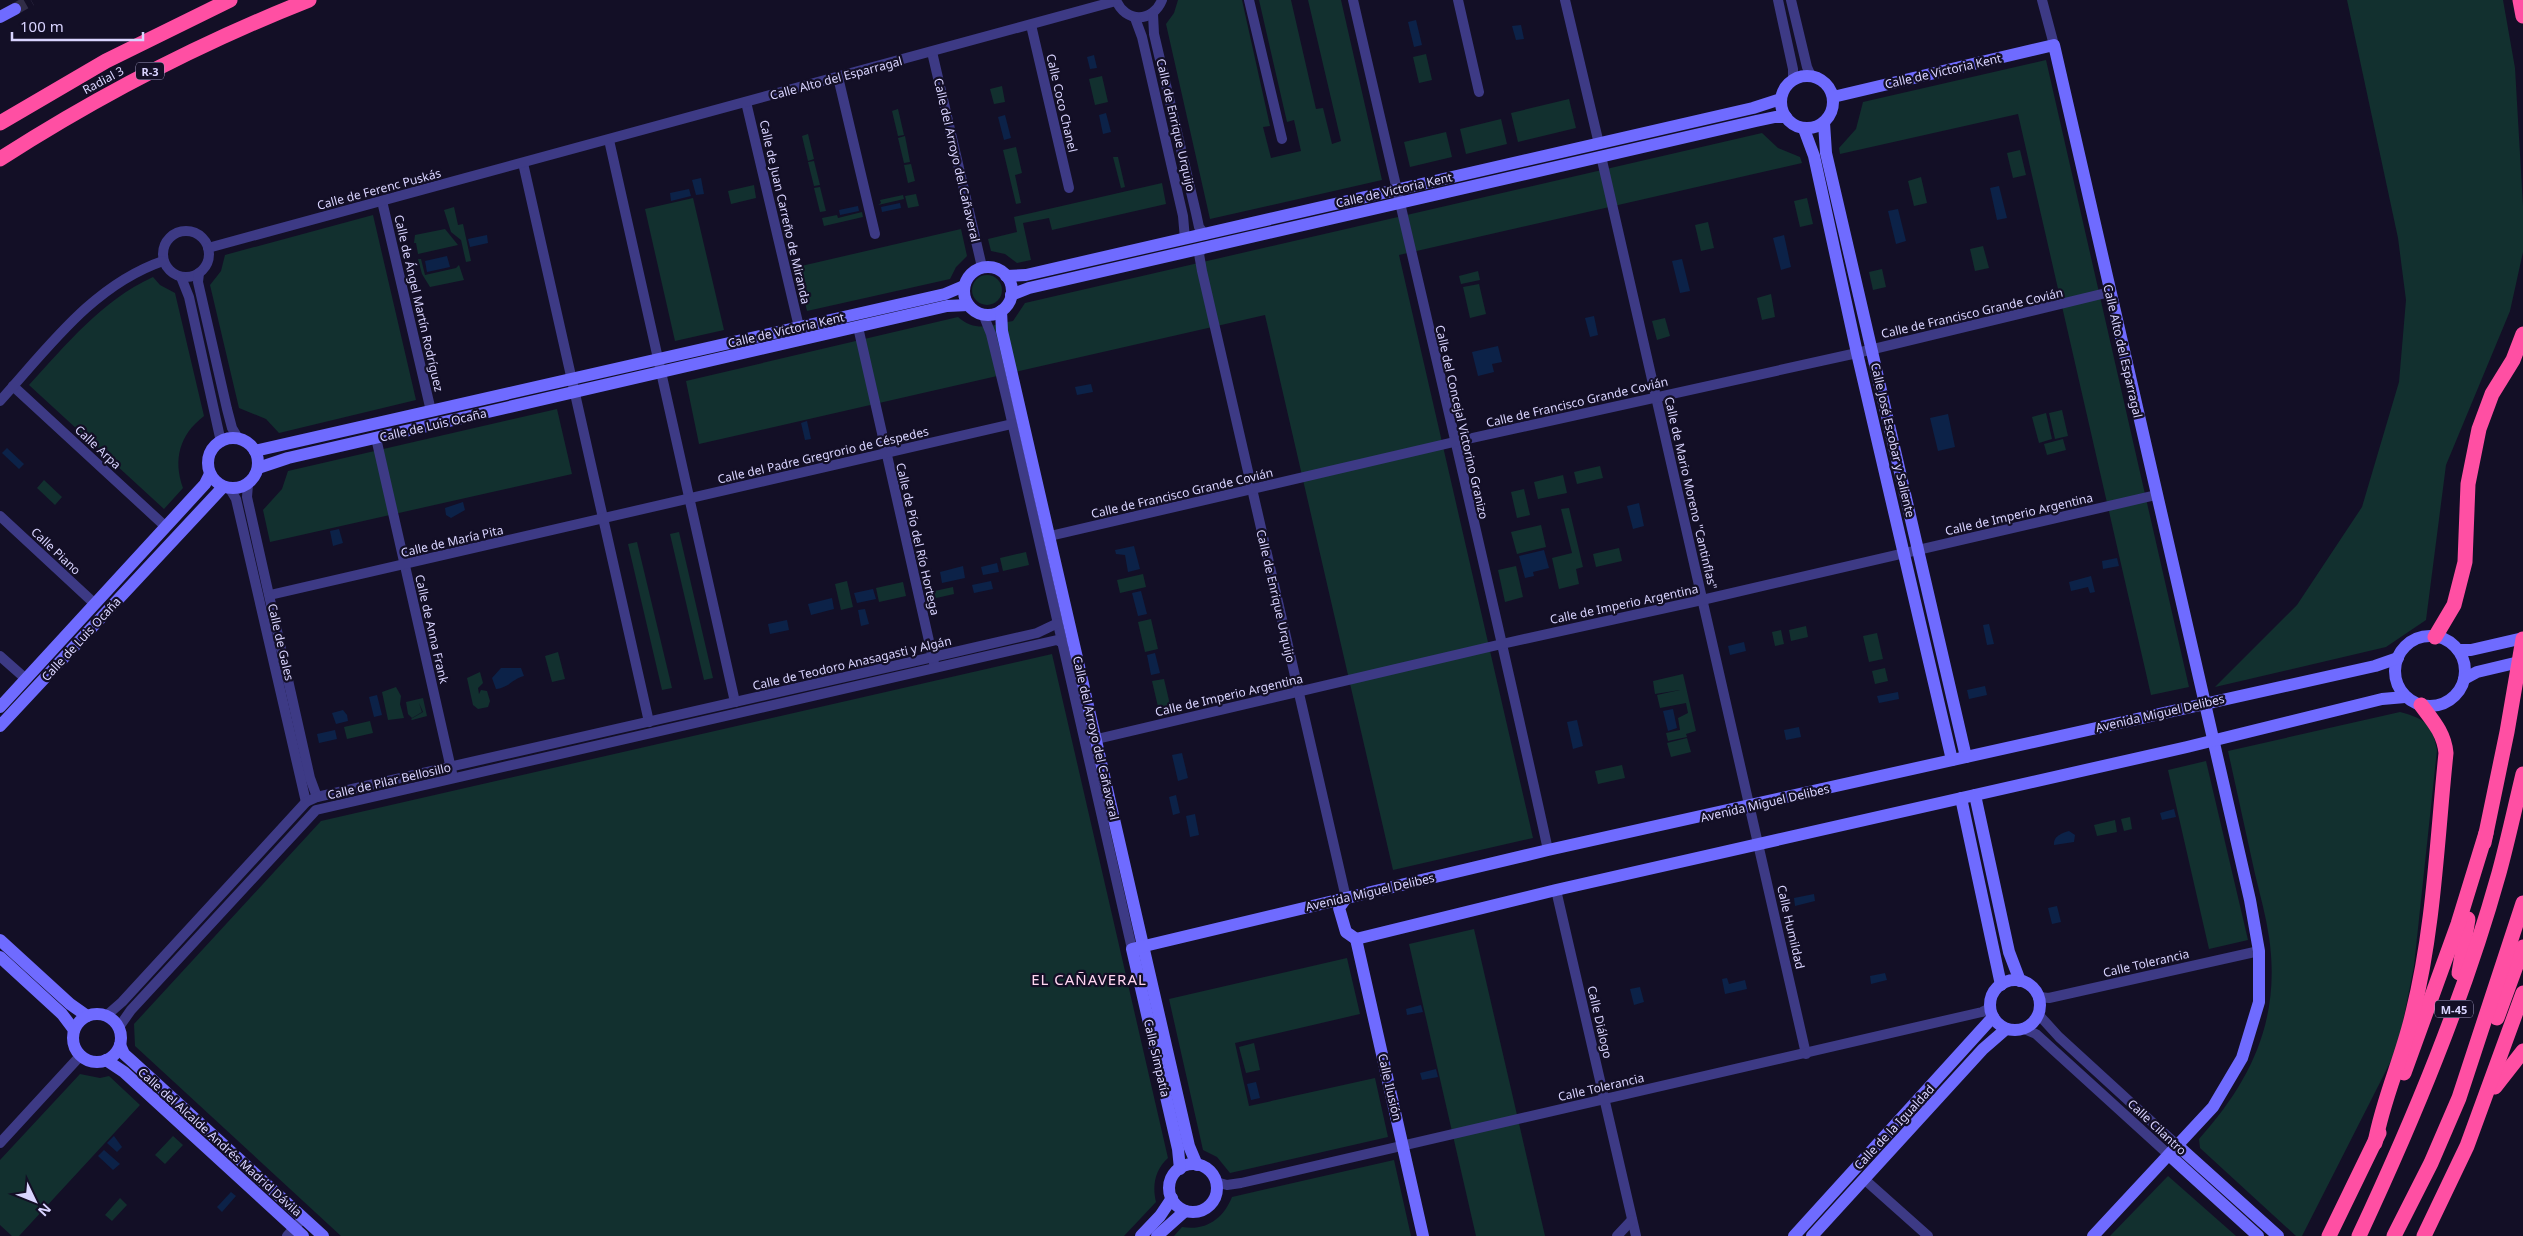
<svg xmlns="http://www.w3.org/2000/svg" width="2523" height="1236" font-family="'Noto Sans',sans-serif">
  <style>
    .green { fill: #12302f }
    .water { fill: #0c2248 }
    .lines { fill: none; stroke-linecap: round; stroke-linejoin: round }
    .secondary-tunnel { stroke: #312d47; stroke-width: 12; stroke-dasharray: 12 6; stroke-linecap: butt }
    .street { stroke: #3d3a85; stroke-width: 10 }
    .secondary { stroke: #6f6bff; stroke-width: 12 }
    .highway { stroke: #ff4fa3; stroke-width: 15 }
    .labels { text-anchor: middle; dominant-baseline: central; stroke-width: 4.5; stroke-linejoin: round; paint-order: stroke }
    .shield { fill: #130f26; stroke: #9e99be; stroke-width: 1 }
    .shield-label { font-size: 11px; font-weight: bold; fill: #d9d4ff }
    .street-label { font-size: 12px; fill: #d9d4ff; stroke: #130f26 }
    .quarter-label { font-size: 15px; letter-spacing: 1px; fill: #ffd6f0; stroke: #130f26 }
  </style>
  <rect width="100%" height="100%" fill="#130f26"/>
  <!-- green -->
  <g class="green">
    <path d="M1178,0h64l28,126 -7,1 8,31 30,-7 -7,-31 -7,2 -28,-122h32l25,109 7,-1 9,36 9,-3 -33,-141h33l41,180 -172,39 -44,-195 8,-11z"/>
    <path d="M2347,0h156l12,68 8,138v46l-13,59 -64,154 -20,155 -40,27 -171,40 82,-82 65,-98 37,-125 7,-82 -8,-62z"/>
    <path d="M1426,54l6,26 -13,3 -6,-26z"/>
    <path d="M2046,60l143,627 -38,8 -133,-581 -178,40 -1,-6 17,-19 7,-27z"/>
    <path d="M1102,76l6,26 -13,3 -6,-26z"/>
    <path d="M1002,86l3,16 -11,2 -4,-15z"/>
    <path d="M1569,99l7,29 -58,14 -7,-29z"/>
    <path d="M898,109l6,26 -6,1 -6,-25z"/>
    <path d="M1501,119l6,25 -41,10 -6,-25z"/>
    <path d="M1446,132l6,25 -42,10 -6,-25z"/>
    <path d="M1762,133l16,15 22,9 2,6 -403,92 134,583 -140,32 -128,-555 -566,129 -13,-63 272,-64c18,16 34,8 55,4l12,-18z"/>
    <path d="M808,134l6,25 -6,2 -6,-25z"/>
    <path d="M905,136l5,26 -6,1 -6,-25z"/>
    <path d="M1016,147l6,26 -7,2 6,28 -5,1 -13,-54z"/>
    <path d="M2020,150l6,25 -13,3 -6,-25z"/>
    <path d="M1113,157h5l7,30 -4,1z"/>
    <path d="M814,161l6,24 -6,1 -6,-24z"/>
    <path d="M911,164l4,17 -7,2 -4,-18z"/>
    <path d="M1921,177l6,26 -13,3 -6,-25z"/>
    <path d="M1162,183l4,21 -114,26 -3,-12 -26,5 8,37 -14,3 -12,-9 -14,-3 -3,-12 29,-7 -3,-15z"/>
    <path d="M754,185l2,13 -25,6 -3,-13z"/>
    <path d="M820,187l6,24 -6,1 -6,-24z"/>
    <path d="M916,194l3,12 -11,2 -3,-12z"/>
    <path d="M903,195l1,4 -26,6 3,-2 -1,-3z"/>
    <path d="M693,198l31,132 -49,11 -30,-132z"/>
    <path d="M1807,198l6,26 -13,3 -6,-26z"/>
    <path d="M454,207l4,18 5,-1 8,37 -5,1 -5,-22 -10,-8 -7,-22z"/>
    <path d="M862,212l1,5 -39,9 -2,-8 15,-3 1,3z"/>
    <path d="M373,215l43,185 -137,33 -13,-14 -27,-11 -29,-123 11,-14 4,-16z"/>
    <path d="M1708,222l6,26 -13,3 -6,-26z"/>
    <path d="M445,229l13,16 -40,9 -2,-11h-2l1,-8z"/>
    <path d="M961,229l6,27 -11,11 -6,12 -143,32 -10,-44z"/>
    <path d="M1983,246l6,22 -14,3 -5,-22z"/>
    <path d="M418,259h3l4,16 31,-7 3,-3 5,15 -34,7 -8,-13z"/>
    <path d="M1882,269l4,18 -13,3 -4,-18z"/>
    <path d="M1478,271l2,9 -19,4 -2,-8z"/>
    <circle cx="987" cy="290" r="15"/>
    <path d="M153,277l7,8 15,8 29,123c-25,19 -31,44 -21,72l-19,21 -135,-124c38,-41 72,-84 124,-108z"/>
    <path d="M1479,284l7,30 -16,4 -7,-31z"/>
    <path d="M1771,294l4,23 -13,3 -5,-22z"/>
    <path d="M1665,318l5,18 -13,4 -5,-19z"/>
    <path d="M557,409l15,65 -302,68 -7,-32 19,-21 6,-18z"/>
    <path d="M2062,410l6,26 -13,3 -6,-26z"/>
    <path d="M2046,413l6,26 -13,4 -7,-26z"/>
    <path d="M2063,439l3,11 -19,5 -3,-11z"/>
    <path d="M1600,466l3,12 -26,6 -3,-12z"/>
    <path d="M1563,475l4,18 -29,6 -4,-17z"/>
    <path d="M44,480l18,17 -7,8 -18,-17z"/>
    <path d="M1524,489l6,26 -13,3 -6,-26z"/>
    <path d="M1569,508l14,59 -7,2 3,15 -20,5 -7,-31 20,-5 -11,-44z"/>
    <path d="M1541,525l5,22 -29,7 -6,-22z"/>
    <path d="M679,532l34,146 -9,2 -34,-146z"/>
    <path d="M637,542l35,146 -10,2 -34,-146z"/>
    <path d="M1619,548l3,13 -26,6 -3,-13z"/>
    <path d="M1026,552l3,13 -26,6 -3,-13z"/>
    <path d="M1516,566l7,31 -18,5 -7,-32z"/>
    <path d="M1143,574l3,13 -26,6 -3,-13z"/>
    <path d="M847,581l6,26 -12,3 -6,-26z"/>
    <path d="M903,582l3,14 -27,6 -3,-14z"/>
    <path d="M953,587l1,7 -22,5 -2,-7z"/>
    <path d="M1151,619l7,30 -13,3 -7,-30z"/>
    <path d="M1806,626l2,11 -17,4 -2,-11z"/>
    <path d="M1781,630l3,14 -9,2 -3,-14z"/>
    <path d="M1877,633l6,26 -14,3 -6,-26z"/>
    <path d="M558,652l7,27 -13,3 -7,-26z"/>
    <path d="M1052,654l116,504c-13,12 -16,27 -12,44l-32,34h-783l-206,-190 -1,-22 187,-203z"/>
    <path d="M1885,668l3,13 -13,3 -3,-13z"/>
    <path d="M480,672l3,11 -5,5 1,6 2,-4 6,1 3,10 -2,6 -10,2 -5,-4 -6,-27z"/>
    <path d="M1683,674l13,57 -10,3 1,3 -19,4 -2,-8 14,-3 -2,-12 10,-5 -2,-10 -26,5 -3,-13 23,-5 -25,4 -2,-13z"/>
    <path d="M1164,679l7,30 -12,2 -7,-30z"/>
    <path d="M396,687l5,9 -1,8 4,14 -16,2 -6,-28z"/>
    <path d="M423,698l4,18 -15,4 -1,-1 12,-7 -4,-9 3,9 -10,6 -4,-4 -2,-12z"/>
    <path d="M2400,712c26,7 32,12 37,38l-23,216 -16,81 -96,189h-6l-96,-88 -1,-9c53,-59 82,-121 70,-202 -3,-21 -9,-42 -14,-63 -9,-41 -18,-82 -27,-123z"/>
    <path d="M370,721l3,12 -26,6 -3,-12z"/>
    <path d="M1687,738l4,14 -20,5 -4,-14z"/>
    <path d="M2206,761l42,179 -39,9 -41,-179z"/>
    <path d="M1622,765l3,13 -27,6 -3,-13z"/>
    <path d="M2130,817l2,12 -8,2 -3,-12z"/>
    <path d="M2115,820l2,12 -20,4 -3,-11z"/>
    <path d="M1474,929l71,307h-69l-67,-292z"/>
    <path d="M1347,958l13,56 -125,29 14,63 126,-28 13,59 -158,36 -13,-16 -14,-7 -34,-151z"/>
    <path d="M1254,1043l6,27 -14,3 -7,-26z"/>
    <path d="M80,1074l20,4 9,-2 31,29 -121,131h-7l-12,-11v-65z"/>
    <path d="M173,1136l10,9 -18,19 -10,-9z"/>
    <path d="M1394,1160l17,76h-237l8,-9c24,4 41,-8 50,-30z"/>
    <path d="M2168,1176l68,60h-126z"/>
    <path d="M120,1198l7,7 -15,16 -7,-6z"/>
  </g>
  <!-- water -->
  <g class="water">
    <path d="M1416,20l6,25 -8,2 -6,-25z"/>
    <path d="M1521,25l3,14 -8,1 -4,-14z"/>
    <path d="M1094,55l3,13 -7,1 -3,-12z"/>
    <path d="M1106,113l5,19 -8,2 -4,-19z"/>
    <path d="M1005,115l6,23 -7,2 -6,-23z"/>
    <path d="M701,178l3,16 -8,1 -4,-15z"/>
    <path d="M1999,186l8,32 -10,2 -7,-32z"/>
    <path d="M689,189l2,7 -20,5 -1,-8z"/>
    <path d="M900,203l1,5 -19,4 -1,-5z"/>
    <path d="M858,206l1,5 -19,4 -1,-5z"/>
    <path d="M1898,209l8,32 -10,3 -8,-33z"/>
    <path d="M487,235l1,8 -18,4 -2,-8z"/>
    <path d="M1784,235l7,32 -10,3 -8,-32z"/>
    <path d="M447,256l3,11 -23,5 -2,-11z"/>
    <path d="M1682,259l8,32 -10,2 -8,-32z"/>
    <path d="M1594,316l4,19 -8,2 -5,-19z"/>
    <path d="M1498,346l4,16 -10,2 2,8 -16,4 -6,-24z"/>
    <path d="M1091,384l2,8 -16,3 -2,-8z"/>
    <path d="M1948,414l7,33 -17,4 -8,-33z"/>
    <path d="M807,421l4,18 -6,1 -4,-17z"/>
    <path d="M7,448l17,16 -5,5 -17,-16z"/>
    <path d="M463,502l2,8 -14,8 -5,-3 -1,-7z"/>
    <path d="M1639,503l5,23 -11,3 -6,-23z"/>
    <path d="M339,529l4,14 -10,3 -3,-15z"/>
    <path d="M1134,546l6,23 -12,3 -3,-17 -9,-1 -1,-4z"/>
    <path d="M1544,550l5,18 -16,4 1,4 -9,2 -6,-22z"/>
    <path d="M2117,558l2,8 -16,3 -1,-8z"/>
    <path d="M997,563l2,9 -16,3 -2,-8z"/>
    <path d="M963,566l2,12 -23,5 -2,-11z"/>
    <path d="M2091,576l4,16 -5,1 -2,-6 -17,4 -2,-9z"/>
    <path d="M991,581l2,8 -19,4 -2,-8z"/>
    <path d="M873,589l3,10 -19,4 -3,-10z"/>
    <path d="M1141,591l6,23 -9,2 -6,-23z"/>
    <path d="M832,598l2,11 -23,6 -3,-11z"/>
    <path d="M865,609l4,15 -8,2 -3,-16z"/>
    <path d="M787,620l2,10 -19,4 -2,-10z"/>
    <path d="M1989,624l5,20 -7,1 -4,-20z"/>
    <path d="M1744,642l2,9 -16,4 -2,-9z"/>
    <path d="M1155,653l5,20 -9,2 -4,-20z"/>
    <path d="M501,668h20l3,8c-12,3 -14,11 -28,13l-4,-11z"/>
    <path d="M1985,686l2,9 -18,4 -2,-9z"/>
    <path d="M1898,692l1,7 -20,4 -2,-7z"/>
    <path d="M377,695l5,20 -8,2 -5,-20z"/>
    <path d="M1673,709l4,19 -9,3 -5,-20z"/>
    <path d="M343,710l4,5 1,6 -12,3 -4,-11z"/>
    <path d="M1577,720l6,26 -10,3 -6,-27z"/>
    <path d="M1799,727l2,10 -15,3 -2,-10z"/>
    <path d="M335,730l2,9 -18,4 -2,-9z"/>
    <path d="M1182,753l6,25 -10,3 -6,-26z"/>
    <path d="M1176,795l4,18 -7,2 -4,-18z"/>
    <path d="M2174,809l2,8 -14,3 -2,-7z"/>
    <path d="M1195,814l4,21 -9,2 -4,-21z"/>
    <path d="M2069,831l6,4 -1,7 -20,3c-1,-9 8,-12 15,-14z"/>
    <path d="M1814,894l1,7 -20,5 -1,-8z"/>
    <path d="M2057,906l4,16 -9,2 -4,-16z"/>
    <path d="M1885,973l2,7 -16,4 -1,-8z"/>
    <path d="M1727,978l2,6 16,-4 2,9 -22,5 -3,-15z"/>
    <path d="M1640,987l4,15 -10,3 -4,-16z"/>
    <path d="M1421,1005l2,7 -16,3 -1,-6z"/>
    <path d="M1436,1069l2,8 -16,3 -2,-7z"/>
    <path d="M1256,1082l4,16 -9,2 -4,-16z"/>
    <path d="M114,1136l8,11 -5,5 -10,-9z"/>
    <path d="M104,1150l16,14 -7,6 -15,-14z"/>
    <path d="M231,1192l5,4 -14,16 -5,-5z"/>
  </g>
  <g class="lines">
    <!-- secondary-tunnel -->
    <path class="secondary-tunnel" d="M15,9l16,-9"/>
    <!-- street -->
    <g class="street">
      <path d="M1116,0c9,23 37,23 46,0"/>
      <path d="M1249,0l33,139"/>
      <path d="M1353,0c65,283 133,566 195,850"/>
      <path d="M1458,0l21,92"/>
      <path d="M1565,0l34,144"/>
      <path d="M1778,0l15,69v12"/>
      <path d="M1791,0l16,67 4,9"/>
      <path d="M2042,0l12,45"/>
      <path d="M1153,14l1,20 42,179 3,14 6,8"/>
      <path d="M1135,18l7,19 41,179 2,23"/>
      <path d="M1031,25l38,163"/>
      <path d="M932,52l50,215"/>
      <path d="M838,77l37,157"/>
      <path d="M746,102l53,225"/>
      <path d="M609,140l126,562"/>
      <path d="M1601,156l205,898"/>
      <path d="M523,163l126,559"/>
      <path d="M382,201l49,210"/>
      <circle cx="186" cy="254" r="23"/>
      <path d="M1203,247l-4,7 3,17 144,627"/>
      <path d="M208,248l908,-247"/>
      <path d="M199,273l-1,9 29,127 5,19 6,10"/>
      <path d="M181,277l8,20 32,145"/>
      <path d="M983,314l8,20 17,70 124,545"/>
      <path d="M858,327l76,336"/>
      <path d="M13,386l153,141"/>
      <path d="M0,401c48,-53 93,-116 163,-140"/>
      <path d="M376,438l76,335"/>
      <path d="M248,484l-1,13 4,18 59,263 7,19"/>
      <path d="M230,489l6,10 70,303"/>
      <path d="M0,516l95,88"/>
      <path d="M1050,536l404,-94 403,-89 253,-61"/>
      <path d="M270,595l742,-171"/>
      <path d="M0,656l26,23"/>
      <path d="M1097,739l405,-95 200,-44 454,-105"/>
      <path d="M1556,890l80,346"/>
      <path d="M2039,997l10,1 210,-47"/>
      <path d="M2038,1014l21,23 118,108"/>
      <path d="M106,1016l16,-14 184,-200 11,-5 638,-145 82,-19 21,-10"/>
      <path d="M119,1027l12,-17 185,-200 741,-170 6,3"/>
      <path d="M2024,1029l12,5 133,121"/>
      <path d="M0,1143l81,-88"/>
      <path d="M1864,1179l64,57"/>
      <path d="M1216,1182l11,3 14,-2 741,-171 8,-4"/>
      <path d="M287,1236l16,-18"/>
      <path d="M1617,1236l15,-16"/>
    </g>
    <!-- secondary -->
    <g class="secondary">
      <path d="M0,17l15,-8"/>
      <circle cx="1807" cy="102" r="26"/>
      <path d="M1833,97l221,-52 196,855 9,51v51l-17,56 -29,49 -120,129"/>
      <path d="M1824,123l2,30 140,604"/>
      <path d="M1804,129l10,27 43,197 95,407"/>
      <circle cx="988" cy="291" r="24"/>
      <path d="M1006,276l20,-1 727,-167 28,-9"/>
      <path d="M1011,295l18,-7 727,-167 19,-4h11"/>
      <path d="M1001,311l1,20 187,815 8,19"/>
      <circle cx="233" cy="463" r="25"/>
      <path d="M255,451l690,-157 19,-8"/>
      <path d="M258,468l30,-10 659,-152 21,-1"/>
      <circle cx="2430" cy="671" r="35"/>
      <path d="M2458,650h13l52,-12"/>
      <path d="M2464,679l13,-7 46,-11"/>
      <path d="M0,707l205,-223 5,-10"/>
      <path d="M0,726l223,-239"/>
      <path d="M1975,795l34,157 11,29"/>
      <path d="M1961,798l40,187"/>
      <path d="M1346,898l-7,10 7,24 10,7"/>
      <path d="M1356,939l200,-49 631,-143 195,-48 23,-2"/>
      <path d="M1356,939l67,297"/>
      <path d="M0,940l70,64 17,12"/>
      <path d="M0,957l62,57 12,16"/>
      <circle cx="2015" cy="1005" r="25"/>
      <circle cx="97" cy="1038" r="24"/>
      <path d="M120,1045l4,9 9,8 190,174"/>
      <path d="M106,1060l18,12 179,164"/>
      <path d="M2177,1145l101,91"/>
      <path d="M2169,1155l89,81"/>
      <circle cx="1193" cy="1188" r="24"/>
      <path d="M1180,1169l-2,-20 -46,-200 416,-99 827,-184 23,-8"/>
      <path d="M1141,1236l19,-20 12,-18"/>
      <path d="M1157,1236l28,-25"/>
      <path d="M1794,1236l199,-219"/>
      <path d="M1812,1236l171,-187 23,-20"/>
    </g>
    <!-- highway -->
    <g class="highway">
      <path d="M2520,0l3,16"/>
      <path d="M0,123l106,-62 124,-61"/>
      <path d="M0,159c98,-63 200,-116 309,-159"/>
      <path d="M2435,637l19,-32 11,-43 3,-78 11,-55 13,-35 21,-34 10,-26"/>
      <path d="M2484,843l23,-111 16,-93"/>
      <path d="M2459,973l9,-54"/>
      <path d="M2497,1018l26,-71"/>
      <path d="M2404,1073l54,-149 28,-91"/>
      <path d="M2495,1087l28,-36"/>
      <path d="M2375,1143c8,-45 28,-86 38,-131 21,-84 24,-173 33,-259 -2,-20 -13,-32 -25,-48"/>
      <path d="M2329,1236l50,-103"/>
      <path d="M2359,1236c55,-118 105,-238 140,-363 9,-33 16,-66 24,-99"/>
      <path d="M2394,1236l37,-73 28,-65 64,-195"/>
      <path d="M2424,1236l43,-90 56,-153"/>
    </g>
  </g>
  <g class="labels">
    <!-- shield labels -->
    <g class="shield">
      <rect x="136" y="62.5" width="28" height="17" rx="4"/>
      <rect x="2435" y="1000.5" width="38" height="17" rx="4"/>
    </g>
    <g class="shield-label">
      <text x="150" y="71">R-3</text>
      <text x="2454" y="1009">M-45</text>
    </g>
    <!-- street labels -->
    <g class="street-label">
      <text transform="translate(1943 71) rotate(-13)">Calle de Victoria Kent</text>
      <text transform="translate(836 78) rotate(-15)">Calle Alto del Esparragal</text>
      <text transform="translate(103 80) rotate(-28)">Radial 3</text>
      <text transform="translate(1062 103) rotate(77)">Calle Coco Chanel</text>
      <text transform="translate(1176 125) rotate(77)">Calle de Enrique Urquijo</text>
      <text transform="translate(957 160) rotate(77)">Calle del Arroyo del Cañaveral</text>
      <text transform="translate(379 189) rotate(-15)">Calle de Ferenc Puskás</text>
      <text transform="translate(1394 190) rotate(-13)">Calle de Victoria Kent</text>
      <text transform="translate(785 212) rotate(77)">Calle de Juan Carreño de Miranda</text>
      <text transform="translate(419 303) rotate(77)">Calle de Ángel Martín Rodríguez</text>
      <text transform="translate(1972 313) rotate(-13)">Calle de Francisco Grande Covián</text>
      <text transform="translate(786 330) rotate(-13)">Calle de Victoria Kent</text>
      <text transform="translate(2123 351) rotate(77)">Calle Alto del Esparragal</text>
      <text transform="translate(1577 402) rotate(-13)">Calle de Francisco Grande Covián</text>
      <text transform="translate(1462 422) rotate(77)">Calle del Concejal Victorino Granizo</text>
      <text transform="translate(433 425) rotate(-13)">Calle de Luis Ocaña</text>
      <text transform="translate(1893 440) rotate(77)">Calle José Escobar y Saliente</text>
      <text transform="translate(98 447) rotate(43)">Calle Arpa</text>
      <text transform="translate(823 455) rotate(-13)">Calle del Padre Gregrorio de Céspedes</text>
      <text transform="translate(1182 493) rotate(-13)">Calle de Francisco Grande Covián</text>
      <text transform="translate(1691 493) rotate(77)">Calle de Mario Moreno "Cantinflas"</text>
      <text transform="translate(2019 514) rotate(-13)">Calle de Imperio Argentina</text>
      <text transform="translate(918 539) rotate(77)">Calle de Pío del Río Hortega</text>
      <text transform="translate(452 541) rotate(-13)">Calle de María Pita</text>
      <text transform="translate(56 551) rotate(43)">Calle Piano</text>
      <text transform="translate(1276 596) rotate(77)">Calle de Enrique Urquijo</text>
      <text transform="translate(1624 604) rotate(-12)">Calle de Imperio Argentina</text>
      <text transform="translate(432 629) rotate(77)">Calle de Anna Frank</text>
      <text transform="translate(81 639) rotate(-47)">Calle de Luis Ocaña</text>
      <text transform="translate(281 642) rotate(77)">Calle de Gales</text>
      <text transform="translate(852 663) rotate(-13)">Calle de Teodoro Anasagasti y Algán</text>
      <text transform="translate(1229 695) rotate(-13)">Calle de Imperio Argentina</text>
      <text transform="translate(2160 713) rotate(-13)">Avenida Miguel Delibes</text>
      <text transform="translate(1096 738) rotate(77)">Calle del Arroyo del Cañaveral</text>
      <text transform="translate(389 781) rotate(-13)">Calle de Pilar Bellosillo</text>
      <text transform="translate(1765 803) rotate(-13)">Avenida Miguel Delibes</text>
      <text transform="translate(1370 892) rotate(-13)">Avenida Miguel Delibes</text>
      <text transform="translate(1791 927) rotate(77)">Calle Humildad</text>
      <text transform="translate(2146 963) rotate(-13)">Calle Tolerancia</text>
      <text transform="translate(1600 1022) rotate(77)">Calle Diálogo</text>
      <text transform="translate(1157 1058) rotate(77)">Calle Simpatía</text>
      <text transform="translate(1390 1087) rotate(77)">Calle Ilusión</text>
      <text transform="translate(1601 1087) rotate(-13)">Calle Tolerancia</text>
      <text transform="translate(1894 1127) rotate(-47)">Calle de la Igualdad</text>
      <text transform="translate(2157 1127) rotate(43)">Calle Cilantro</text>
      <text transform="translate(220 1142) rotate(42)">Calle del Alcalde Andrés Madrid Dávila</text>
    </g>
    <!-- quarter labels -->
    <g class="quarter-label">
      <text x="1089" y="979">EL CAÑAVERAL</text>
    </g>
  </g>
  <!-- north arrow -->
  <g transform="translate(35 1201) rotate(133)" stroke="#130f26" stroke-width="4" paint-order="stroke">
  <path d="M0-4L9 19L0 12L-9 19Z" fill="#d9d4ff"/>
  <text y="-8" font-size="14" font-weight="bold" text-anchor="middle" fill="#d9d4ff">N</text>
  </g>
  <!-- scale -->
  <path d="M12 32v8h131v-8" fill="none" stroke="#d9d4ff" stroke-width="2.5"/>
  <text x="20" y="32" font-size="15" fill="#d9d4ff" stroke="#130f26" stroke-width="4" paint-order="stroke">100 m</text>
</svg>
